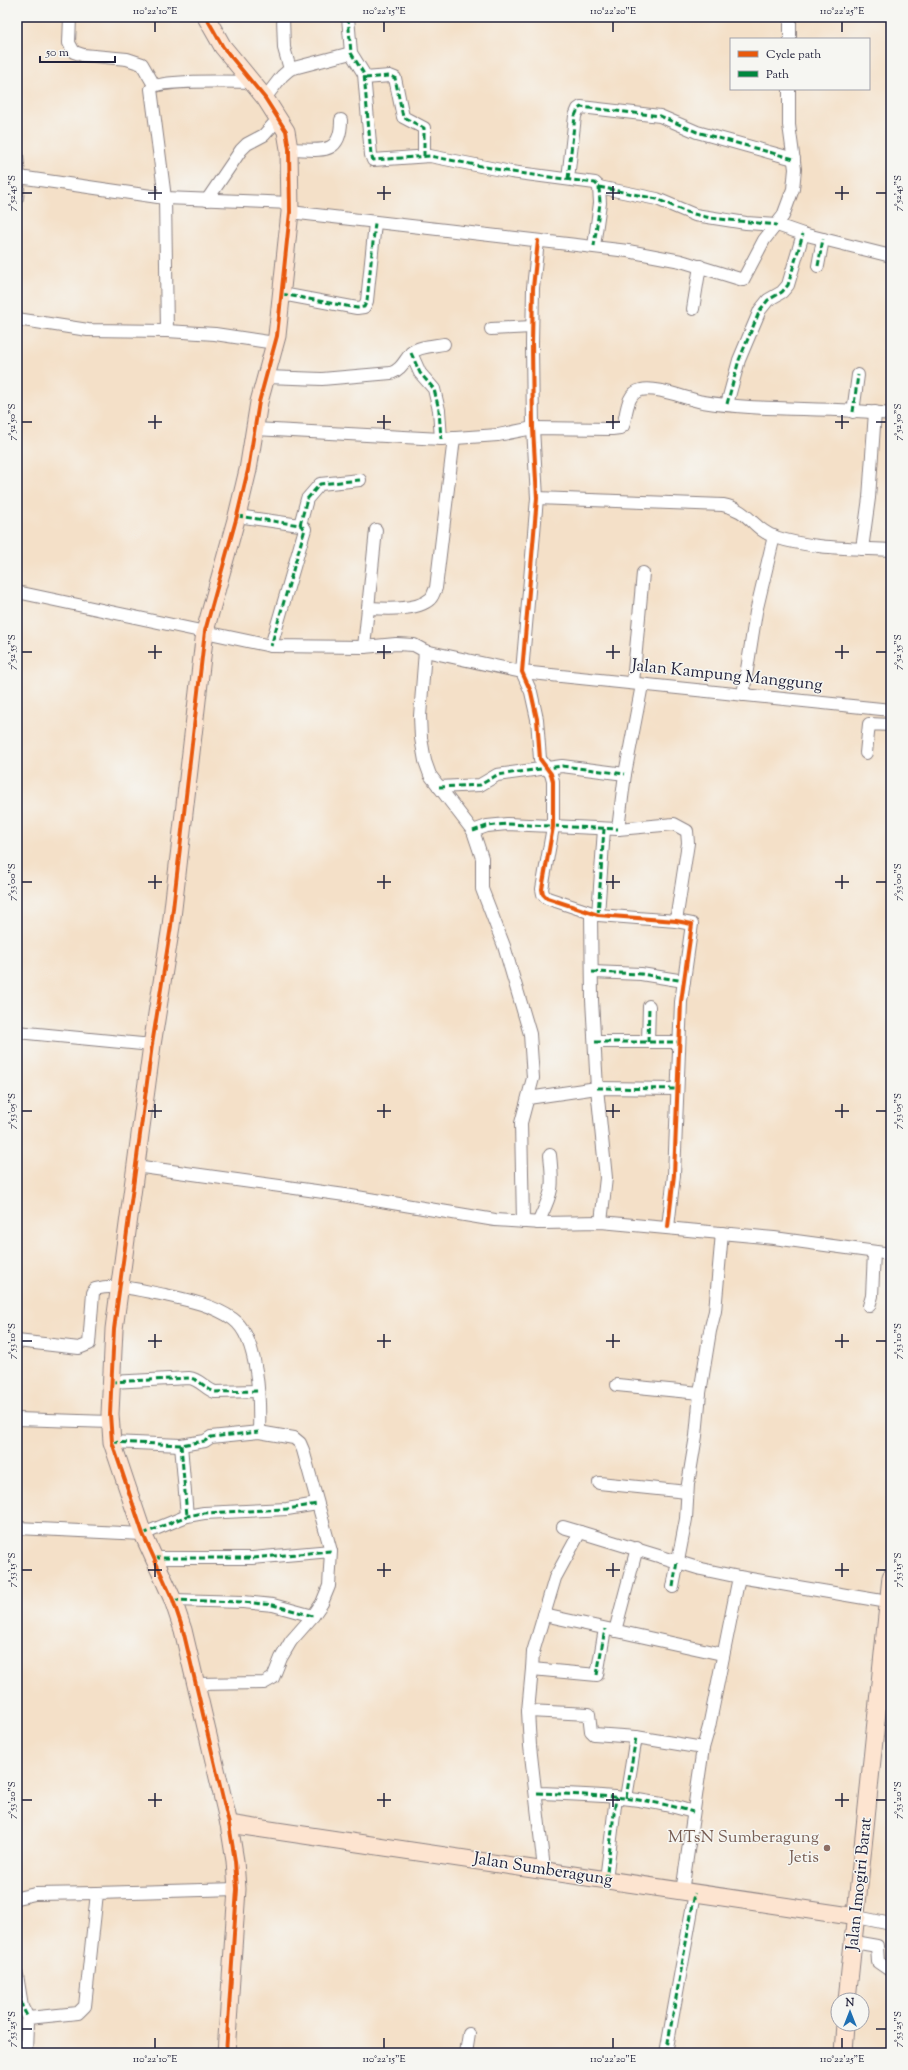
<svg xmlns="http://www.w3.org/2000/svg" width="908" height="2070" font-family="'Sorts Mill Goudy',serif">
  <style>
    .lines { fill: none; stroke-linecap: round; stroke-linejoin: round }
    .street-casing { stroke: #8b8182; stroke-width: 14 }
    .secondary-casing { stroke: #8b8182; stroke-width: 19 }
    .street { stroke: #fff; stroke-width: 12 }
    .secondary { stroke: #fde4d0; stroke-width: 17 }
    .quiet { stroke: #00873e; stroke-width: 3; stroke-dasharray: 6 3; stroke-linecap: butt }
    .cycleway-casing { stroke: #f6f6f2; stroke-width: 6 }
    .cycleway { stroke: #e8590c; stroke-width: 4 }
    .ticks { fill: none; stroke: #22223b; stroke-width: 1.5 }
    .education-dot { fill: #8d6e63; stroke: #f6f6f2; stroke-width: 1.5 }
    .labels { text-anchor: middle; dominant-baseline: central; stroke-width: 3; stroke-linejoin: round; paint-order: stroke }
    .street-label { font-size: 17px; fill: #22223b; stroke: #f6f6f2 }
    .education-label { font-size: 17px; fill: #785e54; stroke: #f6f6f2; text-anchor: end }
    .neatline { fill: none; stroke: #22223b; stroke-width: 1.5 }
    .ticks-label { font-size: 10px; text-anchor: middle; fill: #22223b }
  </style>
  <rect width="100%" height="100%" fill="#f6f6f2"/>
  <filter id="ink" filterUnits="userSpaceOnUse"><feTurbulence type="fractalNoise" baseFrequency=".025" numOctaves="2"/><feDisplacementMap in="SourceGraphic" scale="8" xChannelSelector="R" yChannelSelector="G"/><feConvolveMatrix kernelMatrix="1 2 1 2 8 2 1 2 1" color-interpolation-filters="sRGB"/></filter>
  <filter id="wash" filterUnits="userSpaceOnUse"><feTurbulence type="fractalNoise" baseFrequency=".012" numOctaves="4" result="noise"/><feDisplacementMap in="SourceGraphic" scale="16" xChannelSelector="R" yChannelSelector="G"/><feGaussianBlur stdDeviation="0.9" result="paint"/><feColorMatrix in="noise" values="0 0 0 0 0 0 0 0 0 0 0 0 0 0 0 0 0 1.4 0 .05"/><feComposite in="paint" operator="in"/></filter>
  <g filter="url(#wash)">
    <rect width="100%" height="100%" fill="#f4e0c8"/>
  </g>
  <g filter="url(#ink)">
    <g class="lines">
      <defs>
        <g id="street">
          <path d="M70,17l-1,26 5,9 9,3 44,4 15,5 12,21"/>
          <path d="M283,17l1,31 6,21"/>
          <path d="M348,17l3,36 13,21 7,81 2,5 57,-4 81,16 84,11 4,4 1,16 -6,43"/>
          <path d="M790,39v-22"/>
          <path d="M365,78l25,-2 5,2 8,39 21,11v28"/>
          <path d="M265,98l17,-22 8,-7 61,-16"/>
          <path d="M289,149c29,0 52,9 52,-29"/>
          <path d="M17,154l2,23 -2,21"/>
          <path d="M19,177l146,21 125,5"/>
          <path d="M568,179l7,-63 3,-7 3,-2 79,9 37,16 97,27"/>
          <path d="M599,187l58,12 38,16 51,8 31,2 26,9 88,22"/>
          <path d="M207,200l34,-50 6,-6 17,-9 15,-17"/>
          <path d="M290,212l338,39 53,10 62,19 21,-40 19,-24 10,-27 2,-20 -6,-44v-36"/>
          <path d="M538,241l-5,47 -1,56 1,84 4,70 -15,174 9,20 6,27 3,40 11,15 2,7v46l-11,62 1,5 4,4 51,17 78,6 16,3 -11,78 -7,173 -6,52"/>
          <path d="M818,266l5,-27"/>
          <path d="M282,294l75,14 7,-1 3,-6 8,-78"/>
          <path d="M693,309l7,-43"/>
          <path d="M17,319l71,11 79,1 48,3 60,9"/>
          <path d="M491,329l41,-2"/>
          <path d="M167,331l-2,-133 -14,-109c6,-10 85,-7 101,-7"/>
          <path d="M411,353l9,20 14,16 5,21 2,29"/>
          <path d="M266,377l56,2 69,-6c11,-4 13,-12 20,-20 8,-7 23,-7 33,-9"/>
          <path d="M727,404l12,-44 21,-50 8,-10 14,-8 6,-7 15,-51"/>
          <path d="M853,412l5,-37"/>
          <path d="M255,429l186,10 57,-4 35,-7 79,1 8,-1 3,-2c4,-12 3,-33 18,-36 16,-4 45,9 62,12 62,10 126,4 188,12"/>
          <path d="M537,498l186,7c27,5 29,24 52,32 36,12 78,11 116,13"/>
          <path d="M237,516l63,9 5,4 -34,117"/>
          <path d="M300,525l7,-26 13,-15 40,-4"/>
          <path d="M862,549l7,-51 6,-86"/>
          <path d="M17,592l254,54 93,1 32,-3 18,1 11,6 97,21 369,38"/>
          <path d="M368,608l8,-78"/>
          <path d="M364,647l4,-39c17,1 49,3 62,-9 3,-2 4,-8 6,-11l18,-150"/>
          <path d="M425,651l-5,65 1,22 4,23 5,14 43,56 9,27v31l22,57 26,88 3,44 -12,45 2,99"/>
          <path d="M633,683l10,-110"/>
          <path d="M642,685l-17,89 -7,55 56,-5 13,7 1,12 -12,78"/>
          <path d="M743,695l13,-83 18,-76"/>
          <path d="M866,753l3,-29 22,1"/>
          <path d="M439,787l41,-2 17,-10 65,-9 63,8"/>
          <path d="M473,831l14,-5 20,-2 111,5"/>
          <path d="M591,913l1,87 5,88 9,90 -5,44"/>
          <path d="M598,915l6,-86"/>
          <path d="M592,972l49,2 43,7"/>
          <path d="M17,1032l135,13"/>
          <path d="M595,1042h84"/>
          <path d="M648,1042l1,-36"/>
          <path d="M528,1098l69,-10 80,1"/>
          <path d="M135,1166l210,29 150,25 47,3 59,-1 173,16 117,16"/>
          <path d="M538,1223c14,-31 16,-32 12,-68"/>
          <path d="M869,1306l3,-10 2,-44"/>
          <path d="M17,1341l62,7 10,-4 4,-51 2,-4c24,-6 47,2 70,6 23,5 48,10 68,24 26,19 27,84 26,113"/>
          <path d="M111,1382l78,-4c11,1 16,11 26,14l43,-1"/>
          <path d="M617,1385l83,8"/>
          <path d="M17,1419l93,3"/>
          <path d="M112,1442l69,3 24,-4 6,-4 48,-5 35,6 6,5 3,7 28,101 -2,35 -7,17 -9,13 -22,25 -10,17 -8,20 -9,5 -67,1"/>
          <path d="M181,1445l6,71"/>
          <path d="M599,1483l88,9"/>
          <path d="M563,1527l17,5"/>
          <path d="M17,1528l126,6 44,-18 17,-3 83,-4 30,-5"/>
          <path d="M154,1558h98l79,-7"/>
          <path d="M739,1577l149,25"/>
          <path d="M673,1587l13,-68 2,-35 8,-48 4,-43 10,-62 5,-20 7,-78"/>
          <path d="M173,1600l70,2 30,3 40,11"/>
          <path d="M544,1615l178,39"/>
          <path d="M615,1631l22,-83"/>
          <path d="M532,1669l65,6 8,-46"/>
          <path d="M528,1711l61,3 2,17 3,3 42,3 67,11"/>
          <path d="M537,1793c53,2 105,3 156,19"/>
          <path d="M626,1798l10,-61"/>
          <path d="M544,1869l-14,-123 -2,-35 4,-42 1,-17 22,-74 25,-46 121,37 38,8 -30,150 -6,21 -21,144"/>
          <path d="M606,1880l10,-83"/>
          <path d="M17,1898l18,-4 62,-1"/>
          <path d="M857,1917l34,7"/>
          <path d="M854,1942l23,4 1,16 13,9"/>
          <path d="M17,1975l5,31 6,12"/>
          <path d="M26,2053l1,-31 1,-4 50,-5 7,-7 12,-113 140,-4"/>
          <path d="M466,2053l3,-19"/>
          <path d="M666,2053l29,-160"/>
        </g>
        <g id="secondary">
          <path d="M206,17l17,30 42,51 21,33 3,18 1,63 -13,124 -18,66 -11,68 -11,46 -32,115 -34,295 -19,119 -38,284 -4,85 2,28 31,92 30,66 10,30 46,194 6,37 2,28 -11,164"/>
          <path d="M229,1824c210,30 419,62 628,93"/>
          <path d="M847,2000l44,-423"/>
          <path d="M843,2053l2,-29"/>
        </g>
      </defs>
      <!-- street casing -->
      <use href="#street" class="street-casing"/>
      <!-- secondary casing -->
      <use href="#secondary" class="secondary-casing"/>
      <!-- street -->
      <use href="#street" class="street"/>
      <!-- secondary -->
      <use href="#secondary" class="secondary"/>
      <!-- quiet -->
      <g class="quiet">
        <path d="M348,17l3,36 13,21 7,81 2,5 57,-4 81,16 84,11 4,4 1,16 -6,43"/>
        <path d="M365,78l25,-2 5,2 8,39 21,11v28"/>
        <path d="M568,179l7,-63 3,-7 3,-2 79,9 37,16 97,27"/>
        <path d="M599,187l58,12 29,13 24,6 67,7"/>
        <path d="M818,266l5,-27"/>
        <path d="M282,294l75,14 7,-1 3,-6 8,-78"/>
        <path d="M411,353l9,20 14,16 5,21 2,29"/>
        <path d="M727,404l12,-44 21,-50 8,-10 14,-8 6,-7 15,-51"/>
        <path d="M853,412l5,-37"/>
        <path d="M237,516l63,9 5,4 -34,117"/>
        <path d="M300,525l7,-26 13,-15 40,-4"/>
        <path d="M439,787l41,-2 17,-10 65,-9 63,8"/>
        <path d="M473,831l14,-5 20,-2 111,5"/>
        <path d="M598,915l6,-86"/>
        <path d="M592,972l49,2 43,7"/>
        <path d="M595,1042h84"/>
        <path d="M648,1042l1,-36"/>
        <path d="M597,1088l80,1"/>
        <path d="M111,1382l78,-4c11,1 16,11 26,14l43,-1"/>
        <path d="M112,1442l69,3 24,-4 6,-4 48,-5"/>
        <path d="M181,1445l6,71"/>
        <path d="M143,1534l44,-18 17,-3 83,-4 30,-5"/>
        <path d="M154,1558h98l79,-7"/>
        <path d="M673,1587l4,-26"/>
        <path d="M173,1600l70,2 30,3 40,11"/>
        <path d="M597,1675l8,-46"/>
        <path d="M537,1793c53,2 105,3 156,19"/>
        <path d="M626,1798l10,-61"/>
        <path d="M606,1880l10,-83"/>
        <path d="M17,1975l5,31 6,12"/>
        <path d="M666,2053l29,-160"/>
      </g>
      <defs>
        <g id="cycleway">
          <path d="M206,17l17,30 42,51 21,33 3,18 1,63 -13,124 -18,66 -11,68 -11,46 -32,115 -34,295 -19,119 -38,284 -4,85 2,28 31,92 30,66 10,30 46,194 6,37 2,28 -11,164"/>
          <path d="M538,241l-5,47 -1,56 1,84 4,70 -15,174 9,20 6,27 3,40 11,15 2,7v46l-11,62 1,5 4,4 51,17 78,6 16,3 -11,78 -7,173 -6,52"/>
        </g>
      </defs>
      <!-- cycleway casing -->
      <use href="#cycleway" class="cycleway-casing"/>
      <!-- cycleway -->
      <use href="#cycleway" class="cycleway"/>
    </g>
  </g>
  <!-- ticks -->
  <path class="ticks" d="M155,22v10M384,22v10M613,22v10M842,22v10M155,186v14M384,186v14M613,186v14M842,186v14M22,193h10M148,193h14M377,193h14M606,193h14M835,193h14M876,193h10M155,415v14M384,415v14M613,415v14M842,415v14M22,422h10M148,422h14M377,422h14M606,422h14M835,422h14M876,422h10M155,645v14M384,645v14M613,645v14M842,645v14M22,652h10M148,652h14M377,652h14M606,652h14M835,652h14M876,652h10M155,875v14M384,875v14M613,875v14M842,875v14M22,882h10M148,882h14M377,882h14M606,882h14M835,882h14M876,882h10M155,1104v14M384,1104v14M613,1104v14M842,1104v14M22,1111h10M148,1111h14M377,1111h14M606,1111h14M835,1111h14M876,1111h10M155,1334v14M384,1334v14M613,1334v14M842,1334v14M22,1341h10M148,1341h14M377,1341h14M606,1341h14M835,1341h14M876,1341h10M155,1563v14M384,1563v14M613,1563v14M842,1563v14M22,1570h10M148,1570h14M377,1570h14M606,1570h14M835,1570h14M876,1570h10M155,1793v14M384,1793v14M613,1793v14M842,1793v14M22,1800h10M148,1800h14M377,1800h14M606,1800h14M835,1800h14M876,1800h10M22,2029h10M876,2029h10M155,2038v10M384,2038v10M613,2038v10M842,2038v10"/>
  <!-- markers -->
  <circle class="education-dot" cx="827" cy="1848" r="4"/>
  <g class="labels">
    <!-- street labels -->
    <g class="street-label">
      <text transform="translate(727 676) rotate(6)">Jalan Kampung Manggung</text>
      <text transform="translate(543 1870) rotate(9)">Jalan Sumberagung</text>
      <text transform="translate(860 1884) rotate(-84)">Jalan Imogiri Barat</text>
    </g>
    <!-- education labels -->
    <g class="education-label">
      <text x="819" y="1838">MTsN Sumberagung<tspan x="819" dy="20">Jetis</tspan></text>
    </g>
  </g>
  <!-- margin -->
  <rect width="908" height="2070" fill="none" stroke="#f6f6f2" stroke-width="44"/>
  <!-- legend -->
  <rect x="730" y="38" width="140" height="52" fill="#f6f6f2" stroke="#a1a1a9"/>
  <rect x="738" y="51" width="20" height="6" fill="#e8590c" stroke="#a1a1a9"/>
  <text x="766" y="58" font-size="12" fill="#22223b">Cycle path</text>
  <rect x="738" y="71" width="20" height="6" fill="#00873e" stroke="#a1a1a9"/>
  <text x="766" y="78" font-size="12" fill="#22223b">Path</text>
  <!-- north arrow -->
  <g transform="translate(850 2012)"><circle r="19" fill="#f6f6f2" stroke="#a1a1a9"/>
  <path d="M0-3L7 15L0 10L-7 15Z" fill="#1f6fb2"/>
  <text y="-6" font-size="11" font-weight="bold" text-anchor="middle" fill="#22223b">N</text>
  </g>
  <!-- scale -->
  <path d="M40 56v6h75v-6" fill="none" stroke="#22223b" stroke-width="2"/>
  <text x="46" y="56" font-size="12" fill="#22223b" stroke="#f6f6f2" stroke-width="3" paint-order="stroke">50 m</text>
  <rect x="22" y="22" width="864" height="2026" class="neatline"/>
  <g class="ticks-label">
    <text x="155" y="14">110°22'10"E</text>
    <text x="384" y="14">110°22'15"E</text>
    <text x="613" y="14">110°22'20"E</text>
    <text x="842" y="14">110°22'25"E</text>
    <text transform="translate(11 193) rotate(-90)" y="4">7°52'45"S</text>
    <text transform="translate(897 193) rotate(-90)" y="4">7°52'45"S</text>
    <text transform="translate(11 422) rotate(-90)" y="4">7°52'50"S</text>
    <text transform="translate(897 422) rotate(-90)" y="4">7°52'50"S</text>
    <text transform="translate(11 652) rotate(-90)" y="4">7°52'55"S</text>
    <text transform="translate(897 652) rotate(-90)" y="4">7°52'55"S</text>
    <text transform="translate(11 882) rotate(-90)" y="4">7°53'00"S</text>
    <text transform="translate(897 882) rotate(-90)" y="4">7°53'00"S</text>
    <text transform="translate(11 1111) rotate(-90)" y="4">7°53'05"S</text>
    <text transform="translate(897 1111) rotate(-90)" y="4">7°53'05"S</text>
    <text transform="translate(11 1341) rotate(-90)" y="4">7°53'10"S</text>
    <text transform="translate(897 1341) rotate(-90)" y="4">7°53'10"S</text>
    <text transform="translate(11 1570) rotate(-90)" y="4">7°53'15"S</text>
    <text transform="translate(897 1570) rotate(-90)" y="4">7°53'15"S</text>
    <text transform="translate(11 1800) rotate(-90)" y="4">7°53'20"S</text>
    <text transform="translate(897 1800) rotate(-90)" y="4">7°53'20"S</text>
    <text transform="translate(11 2029) rotate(-90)" y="4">7°53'25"S</text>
    <text transform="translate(897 2029) rotate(-90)" y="4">7°53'25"S</text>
    <text x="155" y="2062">110°22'10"E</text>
    <text x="384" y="2062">110°22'15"E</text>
    <text x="613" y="2062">110°22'20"E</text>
    <text x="842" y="2062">110°22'25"E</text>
  </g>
</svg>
